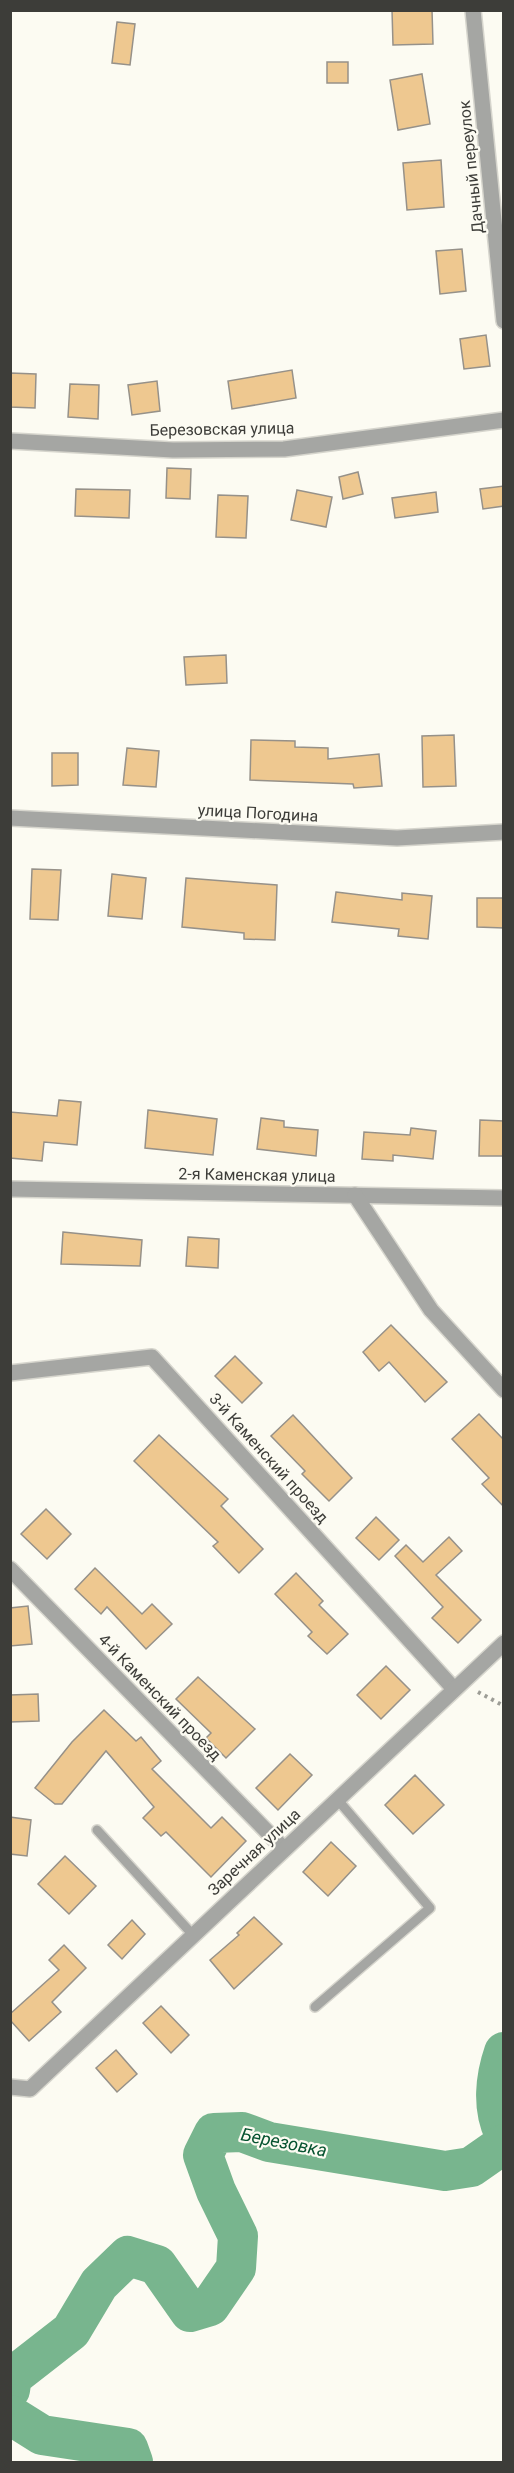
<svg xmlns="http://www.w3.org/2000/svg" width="514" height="2473" font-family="Roboto,sans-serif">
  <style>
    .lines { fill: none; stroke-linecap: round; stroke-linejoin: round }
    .river { stroke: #78b58e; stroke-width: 40 }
    .building { fill: #eec890; stroke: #969189; stroke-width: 1.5 }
    .service-casing { stroke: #d6d5cd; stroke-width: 12 }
    .minor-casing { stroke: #d6d5cd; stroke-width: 18 }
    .tertiary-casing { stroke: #d6d5cd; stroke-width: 18 }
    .path { stroke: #9d9d96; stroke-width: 4; stroke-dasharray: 3 4.5; stroke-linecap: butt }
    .service { stroke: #a5a6a3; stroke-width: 9 }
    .minor { stroke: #a5a6a3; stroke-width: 15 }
    .tertiary { stroke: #a5a6a3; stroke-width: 15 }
    .labels { text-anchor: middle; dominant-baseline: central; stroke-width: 4.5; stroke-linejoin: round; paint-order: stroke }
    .street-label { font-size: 16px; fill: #3d3d39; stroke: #fcfbf2 }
    .water-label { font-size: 18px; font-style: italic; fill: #065330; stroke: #fcfbf2 }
  </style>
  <rect width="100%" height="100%" fill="#fcfbf2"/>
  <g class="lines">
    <!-- river -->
    <g class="river">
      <path d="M504,2052c-9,26 -12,56 0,81"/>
      <path d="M10,2390l2,-13 59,-46 28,-47 29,-28 29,9 33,47 20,-6 26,-38 2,-32 -22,-45 -13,-36 11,-22 28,-1 27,10 176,29 26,-4 33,-23"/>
      <path d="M10,2415l32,20 86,13 5,14"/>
    </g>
  </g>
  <!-- building -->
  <g class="building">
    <path d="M392,10h40l1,34 -40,1z"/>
    <path d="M117,22l18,2 -5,41 -18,-2z"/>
    <rect x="327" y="62" width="21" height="21"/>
    <path d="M422,74l8,50 -32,6 -8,-50z"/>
    <path d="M441,160l3,47 -37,3 -4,-47z"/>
    <path d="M462,249l4,42 -26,3 -4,-43z"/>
    <path d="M486,335l4,31 -26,3 -4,-30z"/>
    <path d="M292,370l4,28 -64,11 -4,-28z"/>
    <path d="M10,373l26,1 -1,34 -25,-1z"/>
    <path d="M157,381l3,30 -28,4 -4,-30z"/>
    <path d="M70,384l29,1 -1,34 -30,-2z"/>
    <path d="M167,468l24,1 -1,30 -24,-1z"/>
    <path d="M358,472l5,22 -20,5 -4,-22z"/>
    <path d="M504,486v20l-21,3 -3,-20z"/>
    <path d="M76,489l54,1 -1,28 -54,-2z"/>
    <path d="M297,490l35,7 -6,30 -35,-7z"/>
    <path d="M436,492l2,20 -43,6 -3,-20z"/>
    <path d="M218,495l30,1 -2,42 -30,-1z"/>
    <path d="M226,655l1,28 -41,2 -2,-28z"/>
    <path d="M454,735l2,51 -33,1 -1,-51z"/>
    <path d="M251,740l44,1v6l33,1v11l51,-5 3,32 -28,2 -1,-4 -103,-4z"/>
    <path d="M127,748l32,3 -3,36 -33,-2z"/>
    <path d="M52,753h26v32l-26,1z"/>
    <path d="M32,869l29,1 -3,50 -28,-1z"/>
    <path d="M112,874l34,4 -4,41 -34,-3z"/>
    <path d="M186,878l91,7 -2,55 -31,-1v-6l-62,-6z"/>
    <path d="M336,892l66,8v-7l30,3 -4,43 -30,-3 1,-7 -67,-7z"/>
    <path d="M477,898h27v30l-27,-1z"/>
    <path d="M59,1100l22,2 -4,43 -33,-3 -2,19 -32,-3v-46l47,4z"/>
    <path d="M148,1110l69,9 -4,36 -68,-7z"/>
    <path d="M261,1118l23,3v6l34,3 -2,26 -59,-7z"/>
    <path d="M480,1120l24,1v35h-25z"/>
    <path d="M411,1128l25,3 -3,28 -40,-4v6l-31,-2 2,-27 46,3z"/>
    <path d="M63,1232l79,8 -2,26 -79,-2z"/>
    <path d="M188,1237l31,2 -1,29 -32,-2z"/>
    <path d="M391,1325l56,57 -22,20 -36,-40 -10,9 -16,-19z"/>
    <path d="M235,1356l27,27 -20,20 -27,-27z"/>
    <path d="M479,1414l25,26v67l-22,-23 7,-6 -37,-39z"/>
    <path d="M293,1415l59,63 -23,23 -27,-27 3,-3 -34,-35z"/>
    <path d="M159,1435l69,64 -7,7 42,43 -24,24 -26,-27 5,-4 -84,-81z"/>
    <path d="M46,1509l25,25 -24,25 -26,-25z"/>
    <path d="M376,1517l23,23 -20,20 -23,-22z"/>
    <path d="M449,1537l13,14 -26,24 45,45 -23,23 -26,-25 11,-11 -48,-51 11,-11 17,17z"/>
    <path d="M95,1568l47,46 10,-10 20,20 -26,25 -39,-42 -6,7 -26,-25z"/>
    <path d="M296,1573l27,28 -4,4 29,29 -21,20 -19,-18 4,-4 -37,-38z"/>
    <path d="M28,1606l4,38 -22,2v-38z"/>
    <path d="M386,1666l24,24 -29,29 -24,-24z"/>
    <path d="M198,1677l57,52 -29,29 -20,-20 5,-5 -35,-34z"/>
    <path d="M38,1694l1,27 -29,1v-27z"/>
    <path d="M104,1710l32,31 5,-4 20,24 -9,8 59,59 11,-11 24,24 -35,36 -45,-45 -5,4 -18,-18 11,-11 -48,-56 -44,53h-7l-20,-16 37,-46z"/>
    <path d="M290,1754l22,21 -34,35 -22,-22z"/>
    <path d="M415,1775l29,30 -31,29 -28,-29z"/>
    <path d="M10,1817l21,3 -4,36 -17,-2z"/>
    <path d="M331,1842l25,24 -28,30 -25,-24z"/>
    <path d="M65,1856l31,30 -27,28 -31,-30z"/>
    <path d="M254,1917l28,27 -48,45 -24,-29 29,-25 -2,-2z"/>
    <path d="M132,1920l13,14 -23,25 -14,-14z"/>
    <path d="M64,1945l22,23 -34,34 9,10 -32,29 -19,-21v-6l49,-44 -10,-10z"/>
    <path d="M161,2006l28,29 -18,18 -28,-30z"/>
    <path d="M116,2050l21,24 -20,18 -21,-24z"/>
  </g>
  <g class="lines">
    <defs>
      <g id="service">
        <path d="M97,1830l96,105"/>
        <path d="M315,2007l115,-99 -93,-109"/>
      </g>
      <g id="minor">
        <path d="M473,10l31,311"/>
        <path d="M10,441l163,9 111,-1 220,-29"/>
        <path d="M10,1189l494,9"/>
        <path d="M355,1195l76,115 73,80"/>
        <path d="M10,1373l142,-16 302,332"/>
        <path d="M10,1569l274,280"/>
        <path d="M10,2087l20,2 474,-446"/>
      </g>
      <path id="tertiary" d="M10,818l387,20 107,-6"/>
    </defs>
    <!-- service casing -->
    <use href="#service" class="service-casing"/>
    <!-- minor casing -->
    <use href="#minor" class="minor-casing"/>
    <!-- tertiary casing -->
    <use href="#tertiary" class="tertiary-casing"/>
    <!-- path -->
    <path class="path" d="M478,1692l26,14"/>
    <!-- service -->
    <use href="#service" class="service"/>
    <!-- minor -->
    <use href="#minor" class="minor"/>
    <!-- tertiary -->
    <use href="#tertiary" class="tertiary"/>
  </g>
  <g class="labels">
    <!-- street labels -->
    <g class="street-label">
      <text transform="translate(471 167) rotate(-96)">Дачный переулок</text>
      <text transform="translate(222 429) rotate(-1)">Березовская улица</text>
      <text transform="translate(258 813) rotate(3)">улица Погодина</text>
      <text transform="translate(257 1175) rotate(1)">2-я Каменская улица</text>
      <text transform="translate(269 1458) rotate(48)">3-й Каменский проезд</text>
      <text transform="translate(160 1697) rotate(46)">4-й Каменский проезд</text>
      <text transform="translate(254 1852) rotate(-43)">Заречная улица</text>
    </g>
    <!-- water labels -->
    <g class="water-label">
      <text transform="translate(284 2142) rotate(11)">Березовка</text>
    </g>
  </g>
  <!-- border -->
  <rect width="514" height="2473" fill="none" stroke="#3d3d39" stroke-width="24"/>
</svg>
